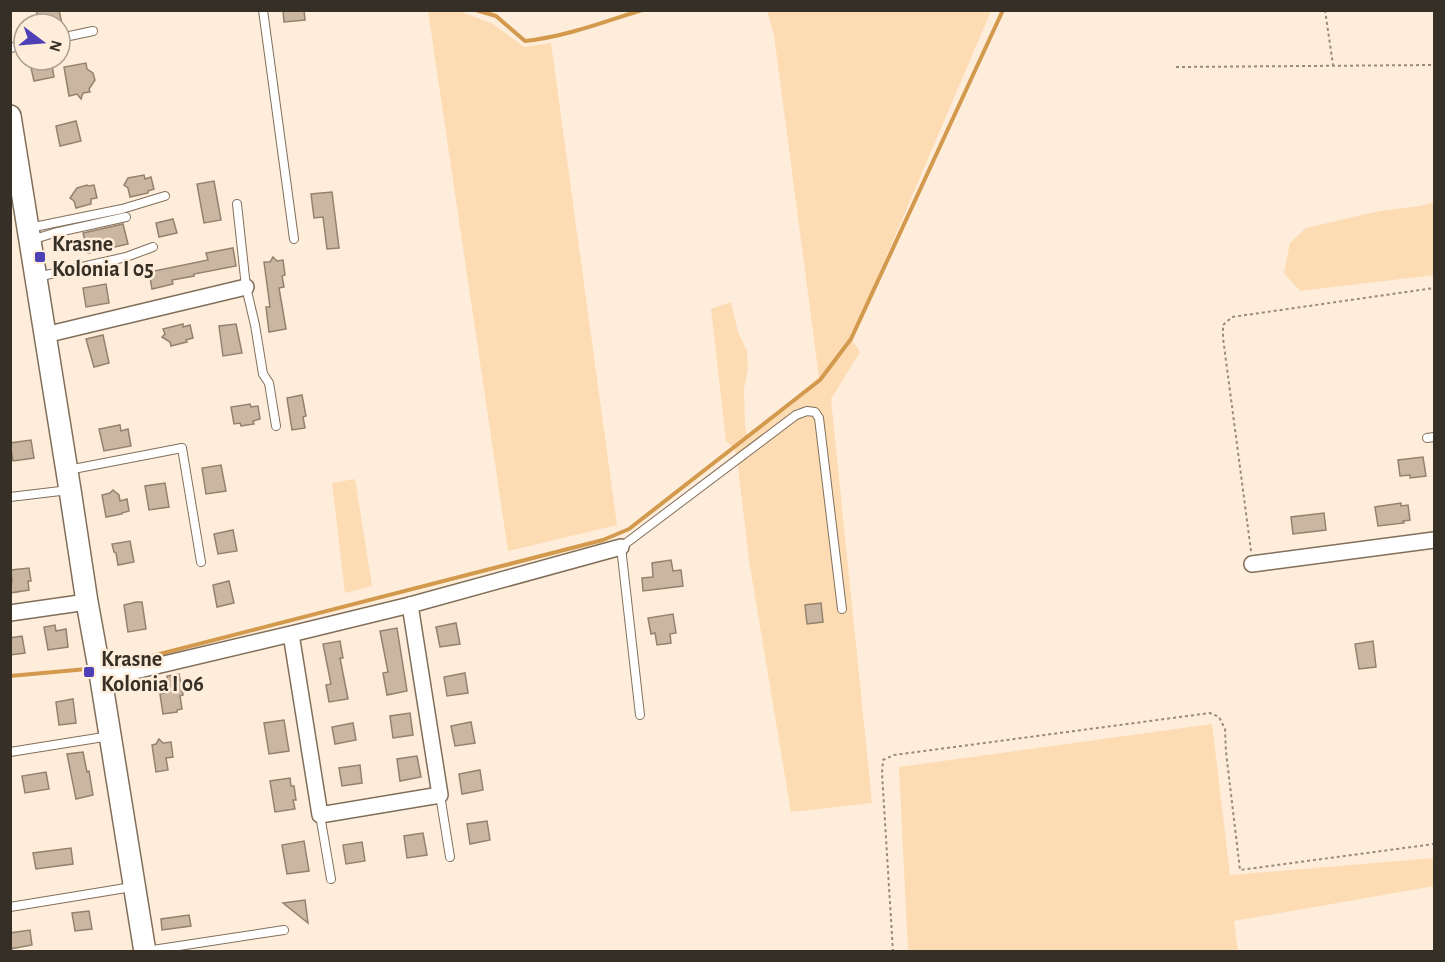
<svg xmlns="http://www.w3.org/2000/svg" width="1445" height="962" font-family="'Alegreya Sans',sans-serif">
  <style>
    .green { fill: #fddbb3 }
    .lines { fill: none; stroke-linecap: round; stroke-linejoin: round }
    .stream { stroke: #d39a4e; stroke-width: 4 }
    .building { fill: #cbb7a1; stroke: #94826c; stroke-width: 1.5 }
    .lane-casing { stroke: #816f5a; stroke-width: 10 }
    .street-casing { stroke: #816f5a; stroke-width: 18 }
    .secondary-casing { stroke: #816f5a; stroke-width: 24 }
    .path { stroke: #978b7d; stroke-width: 2; stroke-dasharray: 3 3; stroke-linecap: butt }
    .lane { stroke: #fff; stroke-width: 8 }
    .street { stroke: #fff; stroke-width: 15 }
    .secondary { stroke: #fff; stroke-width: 21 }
    .poi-dot { fill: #4e40b7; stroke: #feedda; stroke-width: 2 }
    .labels { text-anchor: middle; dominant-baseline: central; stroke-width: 5; stroke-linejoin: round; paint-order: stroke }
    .poi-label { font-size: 22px; font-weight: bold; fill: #362f25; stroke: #feedda; text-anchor: start }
  </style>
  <rect width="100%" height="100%" fill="#feedda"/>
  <!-- green -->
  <g class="green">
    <path d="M428,11h31l34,13 31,23 27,-4 66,482 -109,26z"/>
    <path d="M767,11h224l-140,328 9,13 -29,47 41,404 -81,9 -42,-252 -12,-102 -3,-10 -8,-7 -15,-132 20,-7 7,30 9,19 1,17 -4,21 1,38 2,10 72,-60 -45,-342z"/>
    <path d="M1434,202v73l-134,16 -16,-18 6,-30 16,-15 74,-17 40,-5z"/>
    <path d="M355,479l17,107 -27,7 -13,-110z"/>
    <path d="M1212,724l18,151 204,-17v28l-200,35 4,30h-330l-9,-184z"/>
  </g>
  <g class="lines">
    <!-- stream -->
    <g class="stream">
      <path d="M476,10l20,6 29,25c39,-4 79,-19 117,-31"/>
      <path d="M109,667l494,-127 26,-11 191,-149 31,-41 152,-329"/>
      <path d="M10,676l77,-7"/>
    </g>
  </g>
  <!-- building -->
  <g class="building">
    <path d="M36,10h23l3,14h-23z"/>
    <path d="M283,10h21l1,10 -21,2z"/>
    <path d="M86,63l1,6 6,4 2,7 -6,9 1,3 -7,1 -2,6 -4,-5 -8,2 -5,-29z"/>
    <path d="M52,65l2,12 -20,4 -3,-13z"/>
    <path d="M76,121l5,20 -21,5 -4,-20z"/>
    <path d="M144,175l1,4 6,-2 3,12 -6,2v2l-18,4 -2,-9 -4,-3 4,-7z"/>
    <path d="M214,181l7,39 -17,3 -7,-39z"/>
    <path d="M87,185l1,1 6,-1 3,13 -6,1v5l-15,4 -2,-7 -4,-3 7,-10z"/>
    <path d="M332,192l7,56 -12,1 -4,-32 -9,1 -3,-24z"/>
    <path d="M173,219l4,14 -18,4 -3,-14z"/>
    <path d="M123,224l5,20 -40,9 -5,-20z"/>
    <path d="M233,248l3,18 -42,8v2l-22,4 1,4 -21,5 -3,-17 59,-12 -2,-7z"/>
    <path d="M273,257l4,4 6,-1 2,15 -3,1 2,11 -5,1 7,41 -17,3 -3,-25h4l-6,-45h6z"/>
    <path d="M106,284l3,19 -23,4 -3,-19z"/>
    <path d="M183,324v3l7,-2 3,13 -7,2 1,2 -16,4 -1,-4 -8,-5 3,-3 -2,-5z"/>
    <path d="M236,324l6,29 -19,3 -4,-30z"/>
    <path d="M103,335l6,28 -15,4 -8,-28z"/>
    <path d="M302,395l4,21 -3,1 2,11 -13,2 -5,-32z"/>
    <path d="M250,404l1,3 7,-1 2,13 -7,2 1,3 -13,2 -1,-3 -6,1 -3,-17z"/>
    <path d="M120,425l1,6 7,-2 3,17 -27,5 -5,-22z"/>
    <path d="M31,440l3,18 -21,3 -3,-18z"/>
    <path d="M1423,457l3,19 -16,2v-3l-10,1 -2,-16z"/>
    <path d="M221,465l5,26 -20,3 -4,-26z"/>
    <path d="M165,483l4,24 -20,3 -4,-24z"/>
    <path d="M113,490l6,5 1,6 7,-2 2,12 -7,2v1l-16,3 -4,-22 8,-2z"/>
    <path d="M1401,503v3l7,-1 2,15 -7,1 1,2 -26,3 -3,-19z"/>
    <path d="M1324,513l2,17 -33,4 -2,-17z"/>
    <path d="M233,530l4,21 -19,3 -4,-20z"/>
    <path d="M130,541l4,21 -16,3 -2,-12 -2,-1 -2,-8z"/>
    <path d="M671,560l2,11 8,-1 2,16 -40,5 -1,-13 11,-1 -1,-14z"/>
    <path d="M29,568l2,13h-3l1,9 -19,3v-10l2,-1 -1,-12z"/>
    <path d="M229,581l5,22 -17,4 -4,-22z"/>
    <path d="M136,602h6l4,27 -18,3 -4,-27z"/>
    <path d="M821,603l2,19 -16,2 -2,-19z"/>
    <path d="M673,614l3,19 -6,1 1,9 -14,2 -2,-12 -4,1 -3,-16z"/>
    <path d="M456,623l4,21 -20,3 -4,-20z"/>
    <path d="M55,625l1,6 10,-2 2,18 -20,3 -4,-23z"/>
    <path d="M397,628l10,63 -20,4 -4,-22 5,-1 -8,-41z"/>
    <path d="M22,636l3,17 -15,2v-17z"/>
    <path d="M340,641l3,17h-3l8,41 -19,3 -3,-17 5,-1 -8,-40z"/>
    <path d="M1373,641l3,26 -17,2 -4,-25z"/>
    <path d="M465,673l3,20 -21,3 -3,-19z"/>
    <path d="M179,674l4,21 -3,1 2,13 -5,1v2l-14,2 -3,-20 9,-2 -2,-16z"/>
    <path d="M73,699l3,24 -17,2 -3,-23z"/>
    <path d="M410,713l3,22 -20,3 -3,-22z"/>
    <path d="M284,720l5,31 -20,3 -5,-31z"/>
    <path d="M471,722l4,21 -20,3 -4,-20z"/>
    <path d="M353,723l3,17 -21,4 -3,-17z"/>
    <path d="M159,739l4,4 8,-1 2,15 -7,1 2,12 -12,2 -4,-27 4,-1z"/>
    <path d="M83,752l4,20 2,-1 4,24 -17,4 -9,-45z"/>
    <path d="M417,756l4,21 -21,4 -3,-22z"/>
    <path d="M360,765l2,18 -20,3 -3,-18z"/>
    <path d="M480,770l3,20 -21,4 -3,-20z"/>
    <path d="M46,772l3,17 -24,4 -3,-17z"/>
    <path d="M290,778l1,8h3l2,14h-3l2,9 -20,3 -5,-31z"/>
    <path d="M487,821l3,19 -20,4 -3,-20z"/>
    <path d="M423,833l4,22 -20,3 -3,-22z"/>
    <path d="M304,841l5,30 -22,3 -5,-29z"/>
    <path d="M362,842l3,19 -19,3 -3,-19z"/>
    <path d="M71,848l2,16 -37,5 -3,-16z"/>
    <path d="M305,900l3,23 -25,-20z"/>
    <path d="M89,911l3,18 -17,2 -3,-18z"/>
    <path d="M189,915l2,11 -29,4 -1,-11z"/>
    <path d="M30,930l2,15 -22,4v-16z"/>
  </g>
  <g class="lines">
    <defs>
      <g id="lane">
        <path d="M263,10l31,229"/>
        <path d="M60,38l33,-7"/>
        <path d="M10,48l14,-3"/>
        <path d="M237,204l9,83 9,38 8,49 6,9 7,43"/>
        <path d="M29,228l93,-19 43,-13"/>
        <path d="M31,240l23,-7 72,-16"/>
        <path d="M37,277l89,-20 27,-10"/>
        <path d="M1427,438l7,-1"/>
        <path d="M68,470l114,-22 19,114"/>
        <path d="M10,497l59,-7"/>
        <path d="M640,715l-19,-168 175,-132 11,-4 8,1 4,6 23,191"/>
        <path d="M10,752l100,-16"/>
        <path d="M440,795l10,62"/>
        <path d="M320,815l11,64"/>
        <path d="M10,907l122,-20"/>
        <path d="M146,951l138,-21"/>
      </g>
      <g id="street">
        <path d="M45,335l201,-48"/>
        <path d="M1252,564l182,-24"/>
        <path d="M410,605l211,-58"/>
        <path d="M10,613l77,-11"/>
        <path d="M101,679l190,-45 29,181 120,-20 -30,-190 -119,29"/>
      </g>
      <path id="secondary" d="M10,116l60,374 17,112 14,77 44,273"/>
    </defs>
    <!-- lane casing -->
    <use href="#lane" class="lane-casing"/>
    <!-- street casing -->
    <use href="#street" class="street-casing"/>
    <!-- secondary casing -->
    <use href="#secondary" class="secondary-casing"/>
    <!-- path -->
    <g class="path">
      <path d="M1325,10l8,55"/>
      <path d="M1176,67l258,-2"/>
      <path d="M1251,551l-28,-213v-13l9,-8 202,-29"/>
      <path d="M893,952l-11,-179 1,-13 11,-5 316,-42 9,4 6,12 1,23 14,118 194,-26"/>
    </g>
    <!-- lane -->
    <use href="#lane" class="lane"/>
    <!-- street -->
    <use href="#street" class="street"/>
    <!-- secondary -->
    <use href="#secondary" class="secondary"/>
  </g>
  <!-- markers -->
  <g class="poi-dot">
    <rect x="34" y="251" width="12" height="12" rx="3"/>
    <rect x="83" y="666" width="12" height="12" rx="3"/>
  </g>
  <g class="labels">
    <!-- poi labels -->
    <g class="poi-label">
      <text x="52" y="244">Krasne<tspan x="52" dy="25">Kolonia I 05</tspan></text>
      <text x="101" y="659">Krasne<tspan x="101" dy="25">Kolonia I 06</tspan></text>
    </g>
  </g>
  <!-- border -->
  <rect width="1445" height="962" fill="none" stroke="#362f25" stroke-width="24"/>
  <!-- north arrow -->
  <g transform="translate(42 42) rotate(106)"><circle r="28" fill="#feedda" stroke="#aea192" stroke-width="1.5"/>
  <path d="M0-4.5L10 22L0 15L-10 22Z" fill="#4e40b7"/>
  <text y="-9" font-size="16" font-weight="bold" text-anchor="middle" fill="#362f25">N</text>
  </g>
</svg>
